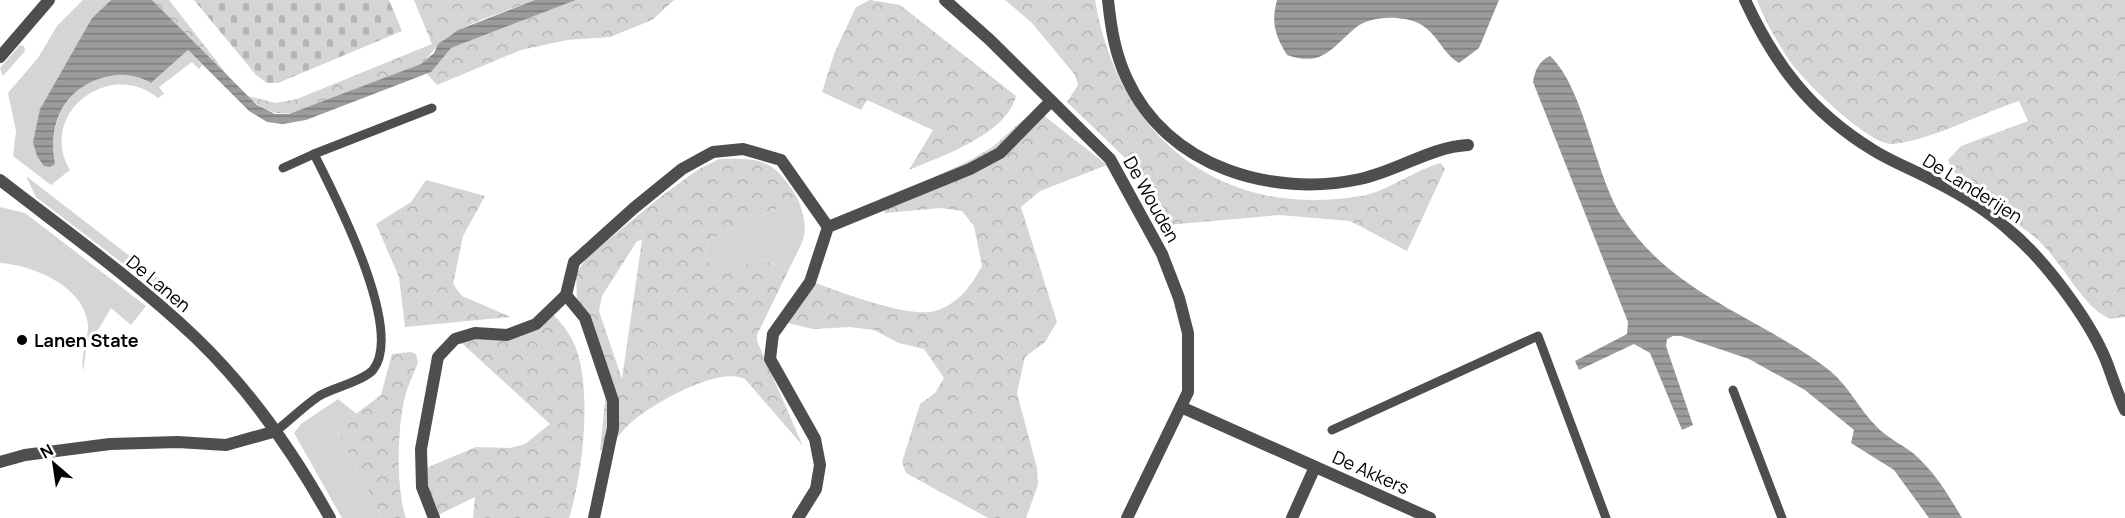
<svg xmlns="http://www.w3.org/2000/svg" width="2125" height="518" font-family="Manrope,sans-serif">
  <style>
    .grass { fill: #d5d5d5 }
    .forest { fill: url(#forest-crowns); fill-rule: evenodd }
    .cemetery { fill: url(#cemetery-stones) }
    .water { fill: url(#water-rules) }
    .lines { fill: none; stroke-linecap: round; stroke-linejoin: round }
    .service { stroke: #4e4e4e; stroke-width: 9 }
    .minor { stroke: #4e4e4e; stroke-width: 12 }
    .tertiary { stroke: #4e4e4e; stroke-width: 12 }
    .poi-dot { fill: #000; stroke: #fff; stroke-width: 2 }
    .labels { text-anchor: middle; dominant-baseline: central; stroke-width: 6; stroke-linejoin: round; paint-order: stroke }
    .street-label { font-size: 18px; fill: #000; stroke: #fff }
    .poi-label { font-size: 18px; font-weight: bold; fill: #000; stroke: #fff; text-anchor: start }
  </style>
  <defs>
    <pattern id="forest-crowns" width="20" height="18" patternUnits="userSpaceOnUse" patternTransform="scale(1.5)"><rect width="20" height="18" fill="#d5d5d5"/><path d="M2 6a3 3 0 1 1 6 0M12 15a3 3 0 1 1 6 0" fill="none" stroke="#b5b5b5"/></pattern>
    <pattern id="cemetery-stones" width="16" height="16" patternUnits="userSpaceOnUse" patternTransform="scale(1.5)"><rect width="16" height="16" fill="#d5d5d5"/><path d="M2 7V4a2 2 0 0 1 4 0v3zM10 15v-3a2 2 0 0 1 4 0v3z" fill="#b5b5b5"/></pattern>
    <pattern id="water-rules" width="6" height="5" patternUnits="userSpaceOnUse" patternTransform="scale(1.5)"><rect width="6" height="5" fill="#9c9c9c"/><path d="M0 2.5h6" fill="none" stroke="#7d7d7d"/></pattern>
  </defs>
  <rect width="100%" height="100%" fill="#fff"/>
  <!-- grass -->
  <g class="grass">
    <path d="M83,0h28l-19,18 -52,91 15,55c-11,-59 38,-112 96,-81l37,-33 14,15 -3,4 -7,-7 -33,25 5,7 -6,4c-49,-40 -121,16 -88,72l-19,15 -38,-29 3,-25 -8,-38 30,-35 19,-32z"/>
    <path d="M20,45l4,1 1,5 -22,25 -3,-8z"/>
    <path d="M26,176l136,105 -6,8 -120,-92z"/>
    <path d="M798,199c13,36 6,39 -10,72l-29,-13c-20,10 -46,24 -54,-6l5,-12z"/>
    <path d="M0,207l25,6 121,93 -15,19 -20,-17 -25,42 -3,21c-3,-16 6,-32 5,-47 -4,-38 -56,-59 -88,-61z"/>
    <path d="M338,399l20,16 -22,14 46,89h-40l-48,-85 7,-9z"/>
  </g>
  <!-- forest -->
  <g class="forest">
    <path d="M152,0h17l63,81z"/>
    <path d="M414,0h121c-27,11 -74,23 -95,43 -7,7 -11,14 -19,21l-119,47c-23,6 -38,1 -54,-15l28,7 21,-4 135,-55z"/>
    <path d="M576,0h98l-22,20 -42,17 -43,3 -46,10 -84,35 -10,-11 24,-26z"/>
    <path d="M870,0l30,5 116,91c-9,38 -74,60 -107,74l24,-40 -66,-30 -6,10 -39,-18 12,-38 22,-47z"/>
    <path d="M1005,0h90c23,137 126,220 266,196 28,-5 53,-26 80,-33l4,6 -38,82 -57,-30 -71,-6 -112,10 -43,-68 -57,-55 11,-17 -3,-10 -43,-52z"/>
    <path d="M1757,0h368v317l-15,2 -12,-7c-24,-21 -38,-52 -62,-74 -28,-24 -76,-44 -88,-78l13,-14 67,-25 -9,-20c-38,12 -89,40 -127,43 -23,1 -86,-61 -100,-80 -14,-20 -26,-41 -35,-64z"/>
    <path d="M1038,111l69,54 -67,26 -19,16 36,115 -12,20 -20,15 -8,36 20,75 1,17 -12,33h-38l-82,-45 -4,-11 18,-58 15,-11 9,-15 -20,-29 -25,-6 -25,-13 -24,-3 -37,2 -29,-7 21,-43c27,10 107,42 133,31 22,-8 33,-24 44,-44l-8,-40 -12,-15 -21,-3 -56,5 -5,-14c37,-16 77,-29 111,-51 14,-10 33,-33 47,-37z"/>
    <path d="M719,159c45,-1 55,1 79,40l-88,41 -5,12c8,30 34,15 54,6l29,13 -31,64v6l46,105 -58,-67c-26,-13 -89,23 -111,41 -12,9 -20,25 -34,31l6,-60 -29,-92 -1,-25 12,-18 79,-64 32,-23zM642,240l-20,139 -23,-68 3,-15 35,-55z"/>
    <path d="M426,180l59,16 -22,40 -10,48 9,12 49,21 -106,10 -6,-50 -23,-53 35,-22z"/>
    <path d="M553,314c6,7 13,14 17,22 25,39 13,139 -1,182h-96l2,-21 -43,21 -13,-47 57,-24 34,1 15,-4 25,-20 -95,-87 54,1z"/>
    <path d="M411,352l5,2 2,8c-4,11 -10,23 -13,35 -8,28 -9,94 1,121h-24l-46,-89 45,-34 11,-41z"/>
  </g>
  <!-- cemetery -->
  <path class="cemetery" d="M194,0h195l13,31 -124,52h-11l-11,-8z"/>
  <!-- water -->
  <g class="water">
    <path d="M111,0h41l105,105 18,9h14l132,-50 13,-11 4,-9 20,-14 77,-30h41l-125,48 -20,24 -125,48 -23,4 -16,-2 -18,-11 -61,-61 -37,33c-12,-7 -27,-10 -41,-7 -44,8 -63,46 -55,88l-5,3 -6,-1 -7,-10 -4,-14 7,-33 52,-91z"/>
    <path d="M1277,0h222l-20,48 -20,15c-17,-10 -21,-29 -39,-39 -17,-9 -51,-9 -66,5 -23,20 -32,38 -67,26 -12,-20 -16,-32 -10,-55z"/>
    <path d="M1550,56c34,31 45,119 72,161 52,79 137,99 207,153 19,15 30,39 47,56 10,11 25,18 37,27 21,18 35,41 49,65h-33l-35,-48 -43,-27 3,-13 -49,-40 -56,-31 -68,-23h-8l-6,3 -1,7 27,79 -11,5 -32,-77 -16,-9 -55,26 -4,-9 52,-27 1,-12 -95,-240c2,-12 6,-21 17,-26z"/>
  </g>
  <g class="lines">
    <!-- service -->
    <g class="service">
      <path d="M283,168l31,-14"/>
      <path d="M1733,390l49,128"/>
      <path d="M1332,430l206,-94 68,182"/>
      <path d="M276,431c14,-11 28,-25 43,-35 14,-8 44,-15 54,-26 32,-40 -38,-174 -59,-216l118,-46"/>
    </g>
    <!-- minor -->
    <g class="minor">
      <path d="M945,0l45,40 120,119 52,95 17,44 9,35v59l-61,126"/>
      <path d="M1108,0c3,28 7,54 19,79 40,88 145,119 233,100 38,-8 70,-32 108,-34"/>
      <path d="M1745,0c30,65 66,112 128,150 19,12 41,20 61,31 26,13 55,31 76,50 34,28 78,87 95,127 7,17 12,35 20,52"/>
      <path d="M0,180c66,51 136,101 196,158 54,52 98,115 134,180"/>
      <path d="M566,295l8,-33 60,-54 48,-39 31,-17 30,-3 38,11 47,67"/>
      <path d="M1181,407l249,111"/>
      <path d="M0,462l25,-7 85,-11 68,-2 48,3 50,-14"/>
      <path d="M434,518l-12,-31 -1,-38 17,-92 17,-18 20,-6 32,2 29,-11 30,-29 19,23 28,83v27l-19,90"/>
      <path d="M798,518l18,-29 4,-24 -5,-26 -45,-80 3,-25 37,-52 18,-55 142,-58 30,-16 50,-51"/>
      <path d="M1292,518l23,-51"/>
    </g>
    <!-- tertiary -->
    <path class="tertiary" d="M0,57l49,-57"/>
  </g>
  <!-- markers -->
  <circle class="poi-dot" cx="22" cy="340" r="6"/>
  <g class="labels">
    <!-- street labels -->
    <g class="street-label">
      <text transform="translate(1973 188) rotate(32)">De Landerijen</text>
      <text transform="translate(1152 199) rotate(61)">De Wouden</text>
      <text transform="translate(159 283) rotate(40)">De Lanen</text>
      <text transform="translate(1371 472) rotate(24)">De Akkers</text>
    </g>
    <!-- poi labels -->
    <g class="poi-label">
      <text x="34" y="340">Lanen State</text>
    </g>
  </g>
  <!-- north arrow -->
  <g transform="translate(54 464) rotate(331)" stroke="#ffffff" stroke-width="4.5" paint-order="stroke">
  <path d="M0-4.5L10 22L0 15L-10 22Z" fill="#000000"/>
  <text y="-9" font-size="16" font-weight="bold" text-anchor="middle" fill="#000000">N</text>
  </g>
</svg>
